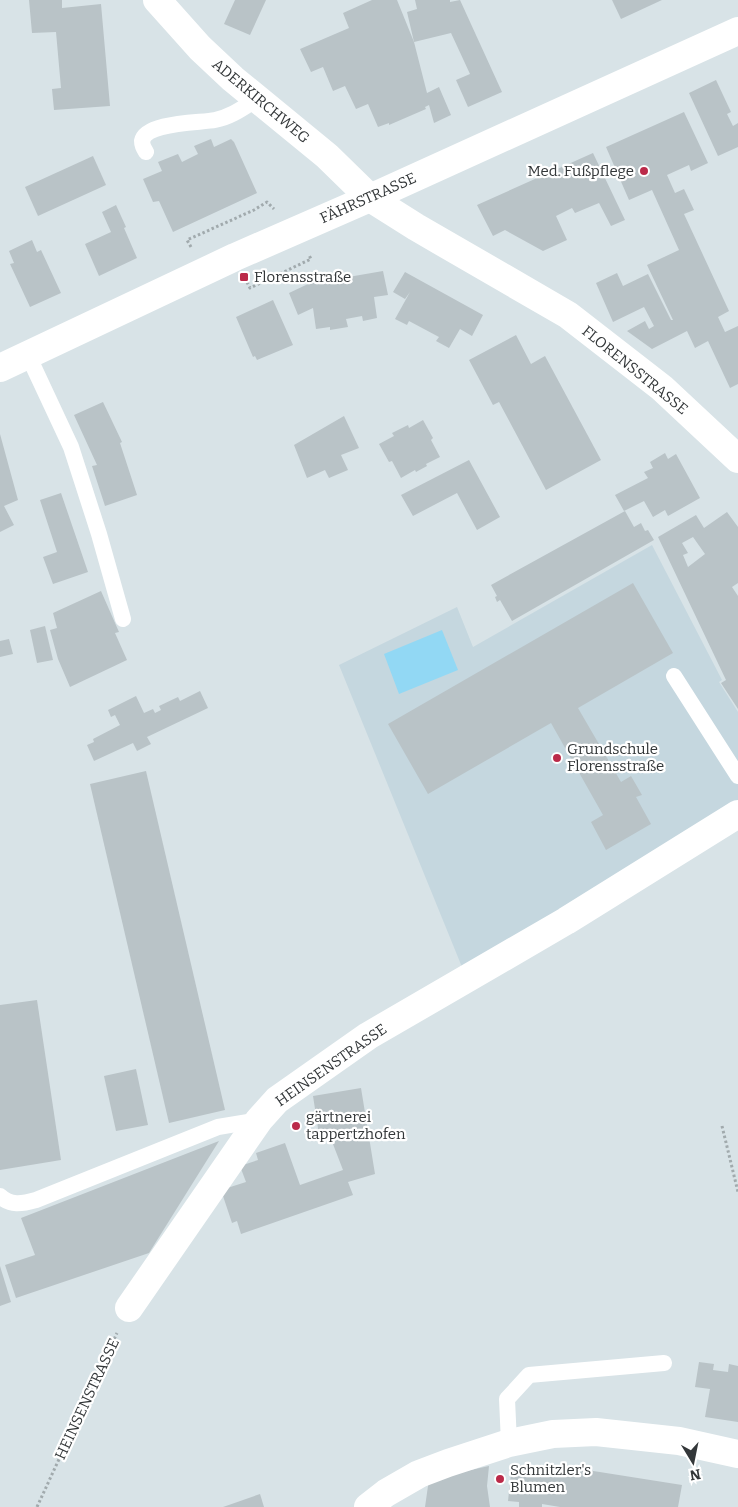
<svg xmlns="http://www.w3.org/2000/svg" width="738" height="1507" font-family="Bitter,serif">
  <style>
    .built { fill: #c5d7df }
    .green { fill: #92d8f4 }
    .building { fill: #b9c3c7; fill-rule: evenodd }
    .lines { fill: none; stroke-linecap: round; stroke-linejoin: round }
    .path { stroke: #a1aaad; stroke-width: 3; stroke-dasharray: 2.5 2.5; stroke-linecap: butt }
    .service { stroke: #fff; stroke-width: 16 }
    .minor { stroke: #fff; stroke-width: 28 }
    .tertiary { stroke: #fff; stroke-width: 28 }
    .poi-dot { fill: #bb2a49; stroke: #fff; stroke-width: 2 }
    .labels { text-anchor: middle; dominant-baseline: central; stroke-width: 4.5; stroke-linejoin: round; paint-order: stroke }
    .street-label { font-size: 15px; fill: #333739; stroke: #fff }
    .poi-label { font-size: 15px; fill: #333739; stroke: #fff; text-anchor: start }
  </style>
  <rect width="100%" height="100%" fill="#d8e3e7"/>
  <!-- built -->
  <path class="built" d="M652,545l70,135 -3,2 19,30v92l-276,163 -123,-302 118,-58 16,40z"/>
  <!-- green -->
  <path class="green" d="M442,630l16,40 -59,24 -15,-40z"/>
  <!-- building -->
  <g class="building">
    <path d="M29,0h33v8l39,-4 9,102 -56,4 -2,-21 9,-1 -5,-56 -24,1z"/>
    <path d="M235,0h31l-16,35 -26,-11z"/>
    <path d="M372,0h25l17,42 13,51 12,-6 12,28 -17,8 -5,-18 -4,2 1,2 -37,16v-2l-11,4 -10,-23 -12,5 -11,-23 -12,5 -10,-24 -12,5 -11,-23 49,-21 -6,-15z"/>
    <path d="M415,0h35v2l10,-2 42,92 -34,15 -12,-27 14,-6 -19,-41 -37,9 -7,-30 10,-3z"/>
    <path d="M612,0h50l-41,19z"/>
    <path d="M716,80l15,32 -4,2 6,12 5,-3v24l-20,9 -29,-63z"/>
    <path d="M684,112l24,51 -17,8 -2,-6 -22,10 8,18 9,-4 10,21 -10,4 45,97 -11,6 7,15 13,-6v58l-8,4 -22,-47 -13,7 -8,-17 -35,18 -25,-18 18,-10 4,8 5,-3 -10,-19 -31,15 -17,-39 21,-10 6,13 25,-12 23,46h2l-26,-55 32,-15 -27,-60 -23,10 -23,-53z"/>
    <path d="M211,139l3,8 17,-8 3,3 23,51 -84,39 -14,-31 -6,1 -10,-23 19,-8 -4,-9 20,-8 4,8 16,-8 -4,-8z"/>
    <path d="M593,153l32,67 -14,6 -12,-23 -24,10 -3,-5 -16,8 11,24 -24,11 -38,-21 -12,6 -16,-31z"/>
    <path d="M93,156l13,29 -68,31 -13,-29z"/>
    <path d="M116,205l10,22 -2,1 13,30 -38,18 -14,-32 26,-12 -9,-20z"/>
    <path d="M32,240l5,12 4,-2 20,43 -31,14 -20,-43 4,-1 -5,-12z"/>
    <path d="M383,271l5,24 -14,2 3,21 -14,3 -1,-5 -16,3 2,8 -18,3v-3l-14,2 -3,-21 -15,7 -9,-22 19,-9z"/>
    <path d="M405,272l78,43 -11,21 -12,-7 -11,19 -13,-7 3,-4 -30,-16 -2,4 -12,-6 15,-27 -5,7 -12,-7z"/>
    <path d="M273,300l20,45 -36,15 -2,-4 -2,1 -17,-40z"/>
    <path d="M516,335l15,29 14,-8 56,104 -55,30 -47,-88 -6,3 -24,-45z"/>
    <path d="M103,402l19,40 -2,1 17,52 -32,11 -13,-40 5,-1 -23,-50z"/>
    <path d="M344,416l15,32 -18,7 7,15 -19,8 -4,-8 -18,8 -13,-33z"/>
    <path d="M423,420l10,18 -2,2 9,17 -14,7 1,2 -11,6 -1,-2 -14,8 -9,-17 -3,1 -10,-18 15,-8 -2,-3 16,-8 1,3z"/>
    <path d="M0,434l18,66 -14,6 10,19 -14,7z"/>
    <path d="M665,453l3,6 8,-5 24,44 -32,18 -3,-6 -12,7 -9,-16 -20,10 -9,-16 33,-17 -4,-6 9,-4 -3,-6z"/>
    <path d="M469,460l31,57 -23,13 -20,-37 -44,23 -12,-21z"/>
    <path d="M61,493l27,79 -35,12 -10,-27 14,-5 -17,-52z"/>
    <path d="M625,511l9,16 7,-4 4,8 3,-1 6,10 -142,81 -12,-21 -3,2 -2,-5 2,-1 -6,-11z"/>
    <path d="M727,512l11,15v56l-6,4 6,9v113l-17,-26 5,-3 -68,-143 38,-22 8,13zM693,537l12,17 -17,13 -5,-12 5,-2 -6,-10z"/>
    <path d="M633,583l40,70 -95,55 43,74 10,-6 11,19 -6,2 15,27 -45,26 -15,-28 12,-7 -52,-92 -123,71 -40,-70z"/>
    <path d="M101,591l18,41 -4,1 12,27 -57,27 -12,-28 -8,-29 7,-2 -4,-15z"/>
    <path d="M45,626l8,34 -16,3 -7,-33z"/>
    <path d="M9,639l4,15 -13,3v-16z"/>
    <path d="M200,691l8,17 -61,29 4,7 -14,7 -4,-8 -39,18 -7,-16 7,-3 -1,-3 27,-14 -5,-10 -4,2 -3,-7 28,-14 8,17 9,-4 2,4 6,-3 -2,-4 19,-9 2,4z"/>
    <path d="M146,771l79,339 -56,13 -79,-339z"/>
    <path d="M37,1000l24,160 -61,10v-165z"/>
    <path d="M136,1069l12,56 -32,6 -12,-55z"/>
    <path d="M361,1088l14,86 -27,8 5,13 -112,39 -4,-13 -5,2 -11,-33 25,-8 -6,-16 18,-6 -2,-7 29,-10 15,42 43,-15 -12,-31 -11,2 -7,-45z"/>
    <path d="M219,1141l-70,112 -133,45 -11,-33 30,-10 -14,-37z"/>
    <path d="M0,1266l11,36 -11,4z"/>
    <path d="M699,1362l15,2 -1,6 15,2 1,-8 9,2v56l-33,-5 5,-28 -15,-2z"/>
    <path d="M512,1464l36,5 1,-5 133,21 -4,22h-118l-18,-3v3h-23v-5l-11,-1z"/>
    <path d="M489,1466l-2,20 3,21h-65l4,-28z"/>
    <path d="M260,1494l4,13h-41z"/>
  </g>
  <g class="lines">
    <!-- path -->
    <g class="path">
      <path d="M191,247l-4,-7 67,-30 13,-8 7,7"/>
      <path d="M247,282l3,6 61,-29 -2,-4"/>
      <path d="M722,1126l16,66"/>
      <path d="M37,1507l80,-174"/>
    </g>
    <!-- service -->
    <g class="service">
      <path d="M146,152c-2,-3 -4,-7 -4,-11 4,-19 58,-18 73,-21 16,-3 28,-12 42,-21"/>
      <path d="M28,355l43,92 28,87 24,85"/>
      <path d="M674,676l64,100"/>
      <path d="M0,1196c10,10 22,8 36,4l182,-73 41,-7"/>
      <path d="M509,1443l-2,-44 22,-24 135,-12"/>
    </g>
    <!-- minor -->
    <g class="minor">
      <path d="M370,198l46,29 152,88 94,73 76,71"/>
      <path d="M370,198l368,-167"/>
      <path d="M129,1308l130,-188 18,-20 91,-64 198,-115 172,-107"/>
      <path d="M368,1507l18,-14 33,-19 29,-11 61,-20 44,-9 43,-2 83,9 59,13"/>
    </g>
    <!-- tertiary -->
    <path class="tertiary" d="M0,368l235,-111 135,-59 -43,-42 -94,-77 -33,-31 -43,-48"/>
  </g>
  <!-- markers -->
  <g class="poi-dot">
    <circle cx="644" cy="171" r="5"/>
    <rect x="239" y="272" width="10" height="10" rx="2.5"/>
    <circle cx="557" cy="758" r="5"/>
    <circle cx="296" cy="1126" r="5"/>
    <circle cx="500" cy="1479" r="5"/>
  </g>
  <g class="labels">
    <!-- street labels -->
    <g class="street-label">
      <text transform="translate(261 101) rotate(40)">ADERKIRCHWEG</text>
      <text transform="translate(368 198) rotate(-24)">FÄHRSTRASSE</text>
      <text transform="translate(635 370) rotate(39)">FLORENSSTRASSE</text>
      <text transform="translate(331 1065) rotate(-35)">HEINSENSTRASSE</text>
      <text transform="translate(87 1399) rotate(-65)">HEINSENSTRASSE</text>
    </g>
    <!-- poi labels -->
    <g class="poi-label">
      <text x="634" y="171" text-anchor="end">Med. Fußpflege</text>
      <text x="254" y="277">Florensstraße</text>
      <text x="567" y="749">Grundschule<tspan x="567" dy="17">Florensstraße</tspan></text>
      <text x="306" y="1117">gärtnerei<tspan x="306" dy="17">tappertzhofen</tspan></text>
      <text x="510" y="1470">Schnitzler's<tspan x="510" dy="17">Blumen</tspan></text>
    </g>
  </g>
  <!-- north arrow -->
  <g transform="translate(693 1462) rotate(170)" stroke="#ffffff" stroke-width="4" paint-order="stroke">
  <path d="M0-4L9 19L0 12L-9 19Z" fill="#333739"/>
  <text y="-8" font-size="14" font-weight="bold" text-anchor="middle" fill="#333739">N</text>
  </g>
</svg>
